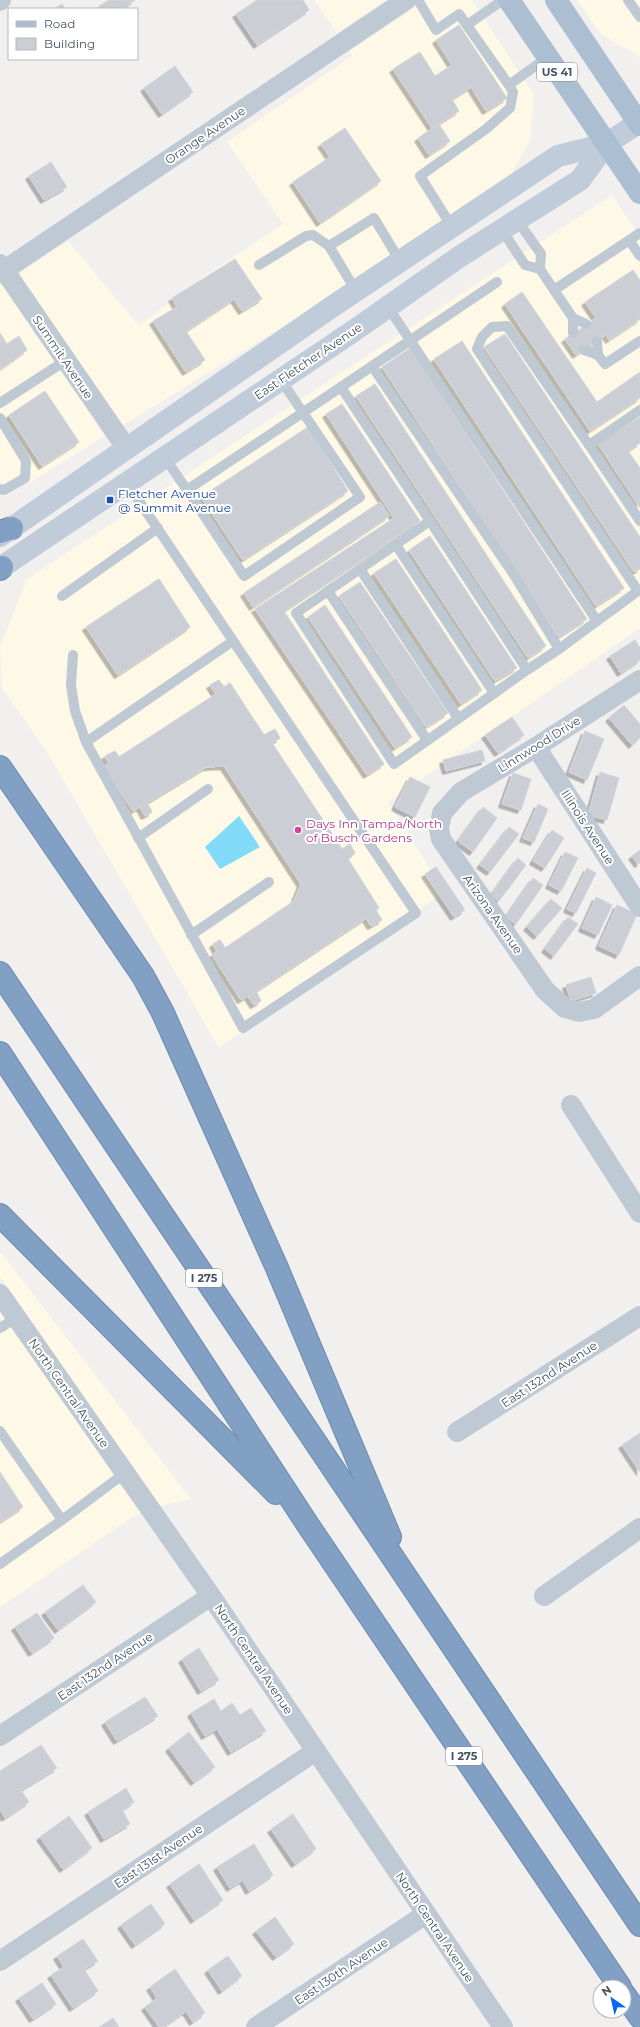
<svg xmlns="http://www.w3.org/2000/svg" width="640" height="2027" font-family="Montserrat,sans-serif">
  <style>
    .commercial { fill: #fef8e7 }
    .water { fill: #81daf7 }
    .building { fill: #cbced5; stroke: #d3d5dc; filter: url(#shadow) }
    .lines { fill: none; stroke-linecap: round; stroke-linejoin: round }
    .highway-casing { stroke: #6c8ab0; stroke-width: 24 }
    .lane { stroke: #bec9d3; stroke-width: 10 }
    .street { stroke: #bec9d3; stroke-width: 20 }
    .secondary { stroke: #c0ccda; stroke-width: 22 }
    .primary { stroke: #acbed1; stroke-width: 22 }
    .highway { stroke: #81a0c4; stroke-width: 22 }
    .transit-dot { fill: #1a4fb4; stroke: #fff; stroke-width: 1.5 }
    .hotel-dot { fill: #d1479c; stroke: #fff; stroke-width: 1.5 }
    .labels { text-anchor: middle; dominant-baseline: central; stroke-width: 4; stroke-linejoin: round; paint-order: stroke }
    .shield { fill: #fff; stroke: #7d868f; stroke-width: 1 }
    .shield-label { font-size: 11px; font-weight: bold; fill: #45525f }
    .street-label { font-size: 12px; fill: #45525f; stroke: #fff }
    .transit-label { font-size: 12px; fill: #164399; stroke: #fff; text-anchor: start }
    .hotel-label { font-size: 12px; fill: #b23c85; stroke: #fff; text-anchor: start }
  </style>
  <defs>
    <filter id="shadow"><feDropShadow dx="-3.5" dy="3.5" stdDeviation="0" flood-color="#0004"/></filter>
  </defs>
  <rect width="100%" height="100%" fill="#f2efef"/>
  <!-- commercial -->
  <g class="commercial">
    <path d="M314,0h72l-49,33z"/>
    <path d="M426,0h46l62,95 -4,45 -18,33 -215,145 -175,108 -103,-152 49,-33 71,85 48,-38 96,-64 -56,-82 125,-86 -3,-4z"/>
    <path d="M577,0h63v57l-39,-23z"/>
    <path d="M612,195l28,42v391l-252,174 57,90 -226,156 -172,-296 -45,-64 -2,-41 27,-68z"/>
    <path d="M2,285l103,151 -76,47 -29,8v-205z"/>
    <path d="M0,1251l191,248 -31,7 -160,-229z"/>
    <path d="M0,1311l140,201 -140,95z"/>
  </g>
  <!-- water -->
  <path class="water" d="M239,816l21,31 -40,22 -15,-22z"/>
  <!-- building -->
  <g class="building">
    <path d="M109,0h26l-14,9h-20l-2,-3z"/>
    <path d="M257,0h46l6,10 -52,35 -21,-31z"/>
    <path d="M62,4l3,5h-11z"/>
    <path d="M459,25l48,73 -21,13 -15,-24 -19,12 7,12 -27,17 -39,-59 27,-17 15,24 17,-11 -16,-25z"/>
    <path d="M175,66l18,26 -31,22 -18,-26z"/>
    <path d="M439,124l11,17 -21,14 -11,-17z"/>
    <path d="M345,128l36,53 -61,42 -27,-41 37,-25 -9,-13z"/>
    <path d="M51,162l16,25 -23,13 -15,-24z"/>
    <path d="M235,259l27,40 -20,12 -8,-12 -48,32 19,29 -19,12 -33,-51 24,-14 -5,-9z"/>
    <path d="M633,270l7,10v39l-31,21 -3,-5 -30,20 -11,-16 31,-21 -11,-16z"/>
    <path d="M522,292l75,110 43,-30v26l-50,33 -85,-127z"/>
    <path d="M0,333l7,11 12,-8 8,14 -27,19z"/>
    <path d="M505,334l135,203v32l-6,3 -150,-225z"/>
    <path d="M462,341l162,247 -28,18 -162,-247z"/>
    <path d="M410,348l177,271 -28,18 -177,-270z"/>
    <path d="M375,384l171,262 -18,12 -172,-262z"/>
    <path d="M45,391l34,51 -37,24 -33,-51z"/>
    <path d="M342,404l78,117 -136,90 100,153 -17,11 -112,-166 139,-91 -68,-104z"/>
    <path d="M640,417v26l-12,8 12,17v40l-42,-64z"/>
    <path d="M308,427l40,64 -105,69 -42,-63z"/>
    <path d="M380,502l9,14 -136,91 -9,-14z"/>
    <path d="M430,536l87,132 -22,13 -86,-131z"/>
    <path d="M396,559l86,131 -21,14 -87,-131z"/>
    <path d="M159,579l31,48 -72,48 -32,-48z"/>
    <path d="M159,579l31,48 -72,48 -32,-48z"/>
    <path d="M360,582l88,131 -22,14 -87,-131z"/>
    <path d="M325,605l87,132 -17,11 -87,-131z"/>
    <path d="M635,640l5,8v12l-19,13 -11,-17z"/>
    <path d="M219,680l5,7 6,-4 34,52 11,-6 5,9 -8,5 70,106 8,-5 5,9 -7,6 31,49 -3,2 6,10 -11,6 -5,-8 -110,73 5,10 -7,4 -6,-9 -7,4 -29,-45 5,-4 -4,-7 7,-4 5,8 69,-47 7,-17 -77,-118 -18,1 -59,36 5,9 -7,4 -5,-9 -7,4 -29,-44 5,-4 -4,-7 10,-5 4,6 97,-63 -6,-9z"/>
    <path d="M219,680l5,7 6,-4 34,52 11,-6 5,9 -8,5 70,106 8,-5 5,9 -7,6 31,49 -3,2 6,10 -11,6 -5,-8 -110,73 5,10 -7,4 -6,-9 -7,4 -29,-45 5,-4 -4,-7 7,-4 5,8 69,-47 7,-17 -77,-118 -18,1 -59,36 5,9 -7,4 -5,-9 -7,4 -29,-44 5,-4 -4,-7 10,-5 4,6 97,-63 -6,-9z"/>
    <path d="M624,705l16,19v14l-8,7 -23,-27z"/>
    <path d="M512,717l12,18 -26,18 -13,-18z"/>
    <path d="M585,731l19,8 -17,41 -18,-8z"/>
    <path d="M482,750l3,11 -39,10 -3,-11z"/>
    <path d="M600,772l19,6 -12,42 -19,-5z"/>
    <path d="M513,773l18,6 -10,31 -19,-6z"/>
    <path d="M410,777l20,10 -15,30 -20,-10z"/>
    <path d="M538,804l10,5 -14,33 -11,-4z"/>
    <path d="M483,807l14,11 -24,34 -15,-11z"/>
    <path d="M509,827l10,7 -29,38 -10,-7z"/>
    <path d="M552,830l12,8 -19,30 -12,-7z"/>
    <path d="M640,850v13l-2,1 -6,-8z"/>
    <path d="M565,852l13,6 -17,33 -12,-6z"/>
    <path d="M518,858l8,7 -27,36 -8,-6z"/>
    <path d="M436,867l29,43 -11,7 -29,-43z"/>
    <path d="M587,868l9,5 -20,40 -9,-4z"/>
    <path d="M533,878l10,7 -27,39 -10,-7z"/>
    <path d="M596,897l16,8 -14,30 -16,-7z"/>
    <path d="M551,899l11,9 -25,28 -10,-9z"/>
    <path d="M617,905l20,9 -18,41 -20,-9z"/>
    <path d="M568,917l10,7 -24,32 -9,-7z"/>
    <path d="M591,977l5,16 -25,8 -5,-16z"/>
    <path d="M640,1433v39l-18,-27z"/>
    <path d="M0,1472l23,35 -23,15z"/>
    <path d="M83,1585l13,17 -38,28 -13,-18z"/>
    <path d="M37,1613l17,25 -22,15 -17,-26z"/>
    <path d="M199,1648l20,32 -18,11 -19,-32z"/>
    <path d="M145,1697l13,19 -41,25 -12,-19z"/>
    <path d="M214,1699l7,12 11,-8 8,12 11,-7 15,23 -35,21 -14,-23 -12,7 -14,-23z"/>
    <path d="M189,1732l26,35 -21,15 -25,-34z"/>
    <path d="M41,1745l16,23 -36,22 8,12 -24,16 -5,-9v-38z"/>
    <path d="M126,1788l8,14 -12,8 8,14 -26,15 -16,-27z"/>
    <path d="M293,1814l23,35 -21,15 -24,-35z"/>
    <path d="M69,1816l23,32 -29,21 -23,-32z"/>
    <path d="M254,1844l19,31 -24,16 -6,-11 -13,8 -13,-21z"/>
    <path d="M199,1864l24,36 -29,20 -24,-36z"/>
    <path d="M151,1904l14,20 -30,21 -14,-20z"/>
    <path d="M275,1917l19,27 -18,13 -20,-26z"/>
    <path d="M83,1939l15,22 -14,8 14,22 -25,17 -22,-33 13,-8 -7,-11z"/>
    <path d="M228,1956l14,20 -20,15 -14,-21z"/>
    <path d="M175,1969l30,44 -12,9 -7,-11 -23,16h-4l-14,-20 12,-9 -7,-11z"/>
    <path d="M42,1983l14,21 -23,15 -14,-21z"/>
    <path d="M113,2018l6,9h-20z"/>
  </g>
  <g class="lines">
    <defs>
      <g id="highway">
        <path d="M0,532l12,-4"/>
        <path d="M0,569l2,-2"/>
        <path d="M0,767l143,209 20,37 114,255 113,269"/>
        <path d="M0,973l640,952"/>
        <path d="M0,1053l308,472 312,462"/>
        <path d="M0,1215l276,278"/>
        <path d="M624,1994l16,23"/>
      </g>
    </defs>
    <!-- highway casing -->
    <use href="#highway" class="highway-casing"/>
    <!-- lane -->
    <g class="lane">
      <path d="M418,0l18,30 23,-16 50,71"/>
      <path d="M628,0l12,17"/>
      <path d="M467,25l36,-25"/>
      <path d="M517,220l24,34 -1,15 14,21 19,28 13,6"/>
      <path d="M452,227l-32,-51 66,-47 24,-21 3,-16 -4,-7 39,-28"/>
      <path d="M502,230l23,35 15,4"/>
      <path d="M629,240l11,16"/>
      <path d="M259,265l47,-29 7,-1 16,11"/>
      <path d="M554,290l86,-57"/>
      <path d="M356,291l-27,-45 45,-28 26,43"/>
      <path d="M388,307l209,314 41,-30 -161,-242 5,-12 10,-10 15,-1 82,119 51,-35"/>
      <path d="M573,318v15"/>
      <path d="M597,341l1,14"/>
      <path d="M584,350l14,5 7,9 35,-23"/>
      <path d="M372,366l142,209 45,74 -32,21 -97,-149 -134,92 98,151 133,-94"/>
      <path d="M281,380c26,39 53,78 79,117l-116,79 -57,-86 154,-103"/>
      <path d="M0,403l65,-42"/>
      <path d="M0,418l26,43 -1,17 -21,12 -4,-1"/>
      <path d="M589,445l51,76"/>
      <path d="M165,458l22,32"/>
      <path d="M430,521l-89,-134 156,-105"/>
      <path d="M396,545l98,148"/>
      <path d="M360,569l98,149"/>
      <path d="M328,591l99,149"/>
      <path d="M62,596l96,-68"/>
      <path d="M559,649l38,-28"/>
      <path d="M73,655l-2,30 4,26 11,31 157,286 173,-115 -289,-430"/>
      <path d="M86,742l147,-101"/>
      <path d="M138,838l70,-49"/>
      <path d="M191,935l78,-53"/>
      <path d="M0,1328l16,-10"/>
      <path d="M0,1431l62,89 63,-47"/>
      <path d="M0,1564l62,-44"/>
    </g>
    <!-- street -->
    <g class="street">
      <path d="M0,1l1,-1"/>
      <path d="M0,264l127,185"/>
      <path d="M0,273l406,-273"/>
      <path d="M640,680l-104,67 -75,45 -19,21 -3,16 2,10 104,151 20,18 14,4 15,-3 46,-33"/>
      <path d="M536,747l104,160"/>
      <path d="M571,1105l69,108"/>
      <path d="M0,1294l211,302 292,431"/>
      <path d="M457,1432l183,-116"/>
      <path d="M544,1596l96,-68"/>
      <path d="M0,1736l211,-140"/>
      <path d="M0,1961l316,-210"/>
      <path d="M256,2027l170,-113"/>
    </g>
    <!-- secondary -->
    <g class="secondary">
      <path d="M0,536l333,-230 225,-150 48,-12 34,-22"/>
      <path d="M0,568l352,-236 107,-75 121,-77 26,-36"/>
    </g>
    <!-- primary -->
    <g class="primary">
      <path d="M509,0l131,193"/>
      <path d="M556,0l84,125"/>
    </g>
    <!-- highway -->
    <use href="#highway" class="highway"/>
  </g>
  <!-- markers -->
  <rect class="transit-dot" x="106" y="496" width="8" height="8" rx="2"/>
  <circle class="hotel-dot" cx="298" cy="830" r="4"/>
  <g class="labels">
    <!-- shield labels -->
    <g class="shield">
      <rect x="537" y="63" width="40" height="18" rx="3"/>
      <rect x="186" y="1269" width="36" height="18" rx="3"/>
      <rect x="446" y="1747" width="36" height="18" rx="3"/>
    </g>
    <g class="shield-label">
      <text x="557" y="72">US 41</text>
      <text x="204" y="1278">I 275</text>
      <text x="464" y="1756">I 275</text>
    </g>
    <!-- street labels -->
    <g class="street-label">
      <text transform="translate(205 135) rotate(-34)">Orange Avenue</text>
      <text transform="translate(63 357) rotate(56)">Summit Avenue</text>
      <text transform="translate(308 361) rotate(-34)">East Fletcher Avenue</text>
      <text transform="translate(539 744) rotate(-32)">Linnwood Drive</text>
      <text transform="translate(588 827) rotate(57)">Illinois Avenue</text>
      <text transform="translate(493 914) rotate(55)">Arizona Avenue</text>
      <text transform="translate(549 1374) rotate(-33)">East 132nd Avenue</text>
      <text transform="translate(69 1393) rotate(55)">North Central Avenue</text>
      <text transform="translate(254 1659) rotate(56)">North Central Avenue</text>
      <text transform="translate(105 1666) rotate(-34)">East 132nd Avenue</text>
      <text transform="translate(158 1856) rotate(-34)">East 131st Avenue</text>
      <text transform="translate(435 1927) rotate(56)">North Central Avenue</text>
      <text transform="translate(341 1971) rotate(-34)">East 130th Avenue</text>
    </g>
    <!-- transit labels -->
    <g class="transit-label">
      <text x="118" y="493">Fletcher Avenue<tspan x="118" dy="14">@ Summit Avenue</tspan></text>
    </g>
    <!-- hotel labels -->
    <g class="hotel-label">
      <text x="306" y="823">Days Inn Tampa/North<tspan x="306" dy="14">of Busch Gardens</tspan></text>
    </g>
  </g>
  <!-- legend -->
  <rect x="8" y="8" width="130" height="52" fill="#ffffff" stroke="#b5babf"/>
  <rect x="16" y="21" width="20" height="6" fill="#acbed1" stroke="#b5babf"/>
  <text x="44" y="28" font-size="12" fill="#45525f">Road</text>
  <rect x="16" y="38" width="20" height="12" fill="#cbced5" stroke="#b5babf"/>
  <text x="44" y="48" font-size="12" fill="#45525f">Building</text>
  <!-- north arrow -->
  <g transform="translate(612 1999) rotate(326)"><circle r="19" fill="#ffffff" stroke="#b5babf"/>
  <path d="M0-3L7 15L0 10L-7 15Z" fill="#0367f8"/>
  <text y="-6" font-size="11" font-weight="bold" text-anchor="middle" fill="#45525f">N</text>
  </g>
</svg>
